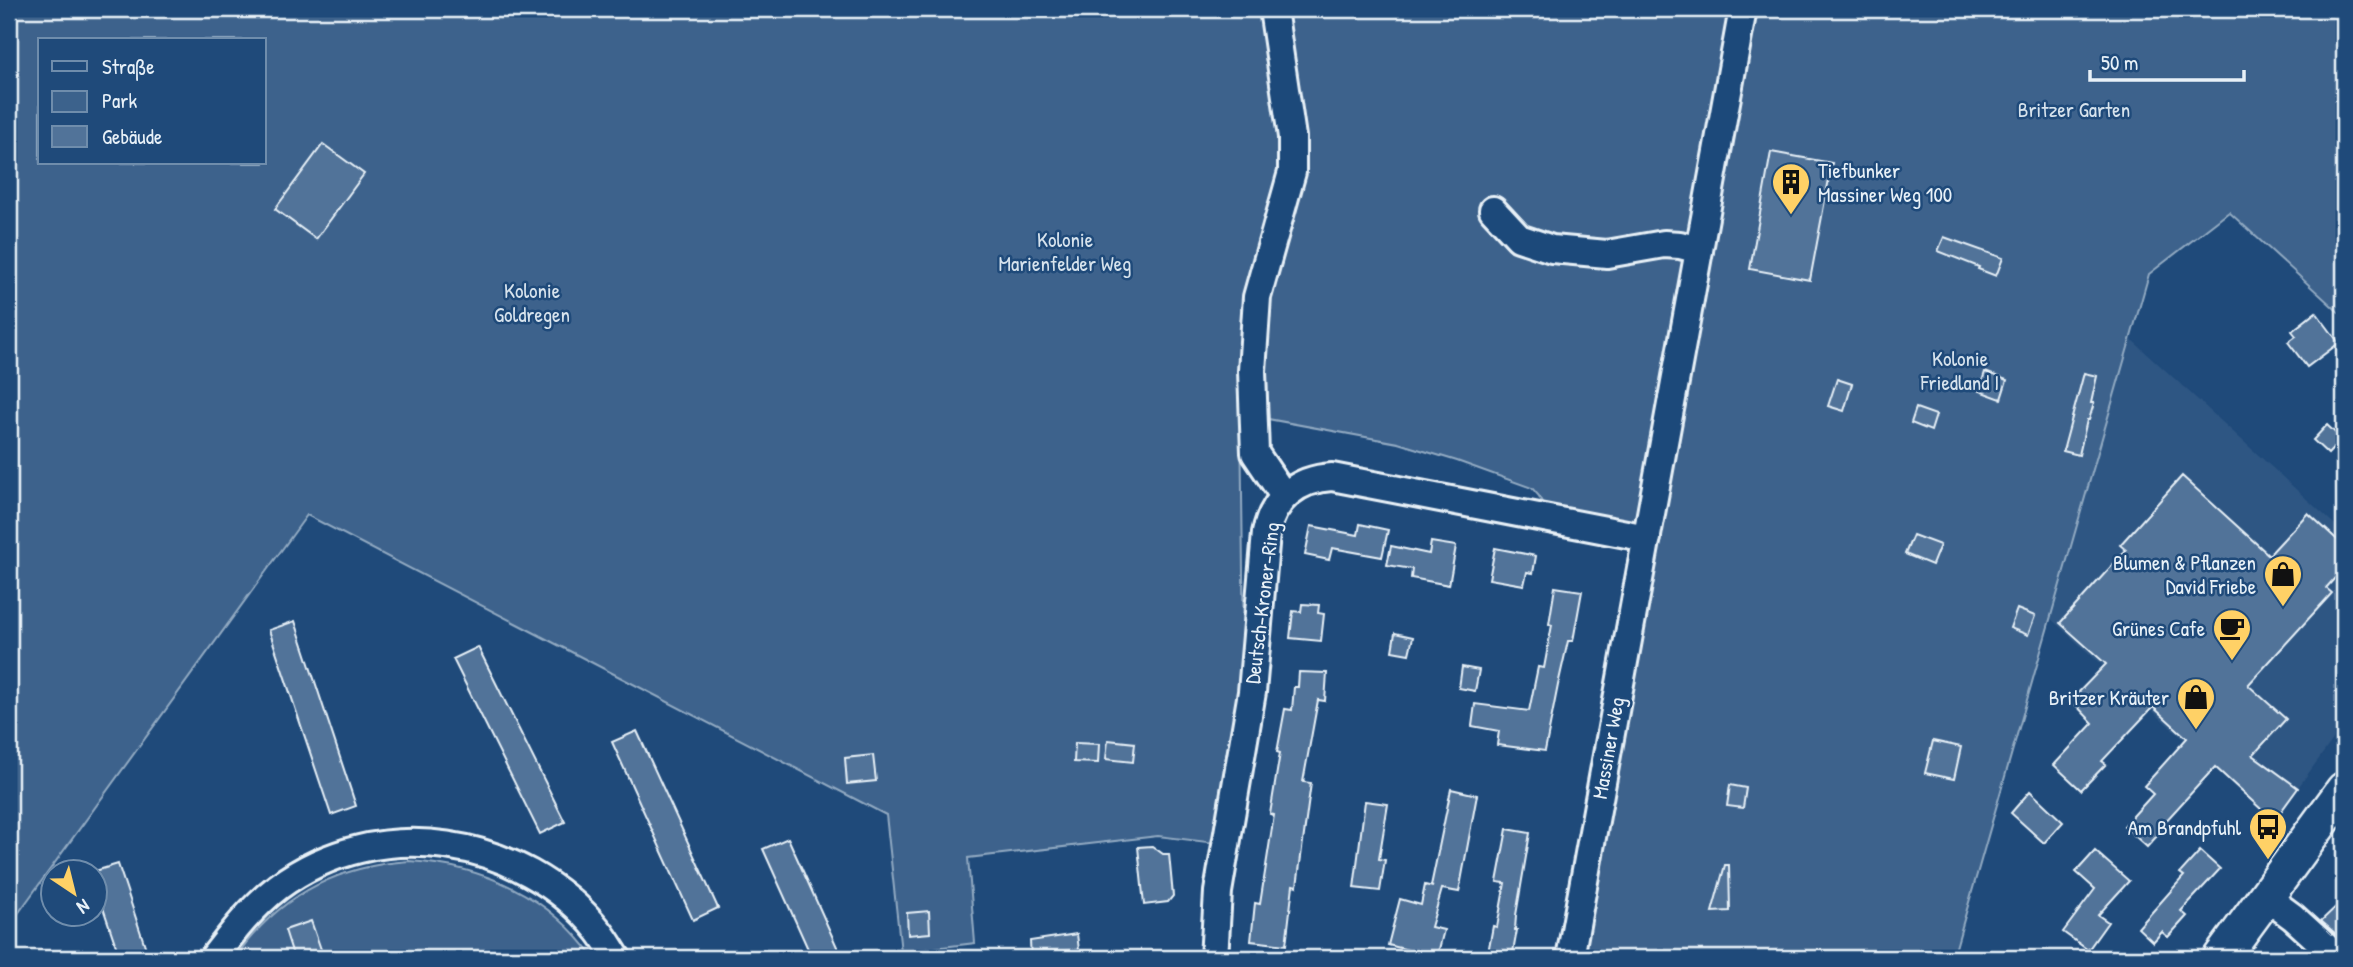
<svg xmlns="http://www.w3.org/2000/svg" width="2353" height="967" font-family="'Patrick Hand',sans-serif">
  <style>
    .built { fill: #2e5683 }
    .green { fill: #3c628c; stroke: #92aac2; stroke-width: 2; fill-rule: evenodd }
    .building { fill: #517399; stroke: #e8f1f8; stroke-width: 2 }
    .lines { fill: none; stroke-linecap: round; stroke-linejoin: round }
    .minor-casing { stroke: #e8f1f8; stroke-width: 32 }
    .major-casing { stroke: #e8f1f8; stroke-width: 40 }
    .minor { stroke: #1f4a7a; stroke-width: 26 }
    .major { stroke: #1f4a7a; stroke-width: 35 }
    .labels { text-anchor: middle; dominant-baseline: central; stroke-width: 5; stroke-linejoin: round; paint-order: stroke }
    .park-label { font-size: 21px; fill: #d7e3ed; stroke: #1f4a7a }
    .poi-label { font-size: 21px; fill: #e8f1f8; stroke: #1f4a7a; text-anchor: end }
    .street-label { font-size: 21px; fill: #e8f1f8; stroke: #1f4a7a }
  </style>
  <rect width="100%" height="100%" fill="#1f4a7a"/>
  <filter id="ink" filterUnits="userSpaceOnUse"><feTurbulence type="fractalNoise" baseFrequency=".0143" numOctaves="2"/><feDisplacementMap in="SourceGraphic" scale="14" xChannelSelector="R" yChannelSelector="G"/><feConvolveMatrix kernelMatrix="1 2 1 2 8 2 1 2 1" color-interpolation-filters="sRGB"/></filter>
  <g filter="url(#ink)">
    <!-- built -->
    <path class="built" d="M2131,339l213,194v46l-10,12 10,8v125l-70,97 -223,-202z"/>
    <!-- green -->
    <g class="green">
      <path d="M9,9h2335v308l-115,-105 -80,62 -196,684h-376l79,-426 -111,-23 -6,-13 -7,-8 -75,-27 -59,-18 -157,-29 3,239 -9,75 -20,115 -57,-7 -190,22 7,85 -74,9 -15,-137 -579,-300 -298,411zM40,40h224v123h-224z"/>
      <path d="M409,861c75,5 141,35 185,97h-359c42,-61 100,-92 174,-97z"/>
    </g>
    <!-- building -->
    <g class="building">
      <path d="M323,144l41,30 -48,65 -41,-30z"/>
      <path d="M1771,152l61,11 -22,117 -60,-11z"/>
      <path d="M1944,237l59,21 -7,18 -18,-7 1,-2 -41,-16z"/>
      <path d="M2316,312l23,31 -32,24 -19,-25 8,-6 -4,-5z"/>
      <path d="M1985,372l22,8 -6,19 -22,-8z"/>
      <path d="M2084,373l13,3 -6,27h3l-5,17h-2l-8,35 -16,-4z"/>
      <path d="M1837,379l15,5 -8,27 -16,-5z"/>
      <path d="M1916,408l20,7 -5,16 -20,-8z"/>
      <path d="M2327,425l15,14 -14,15 -15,-14z"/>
      <path d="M2182,476l87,79 39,-42 36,33v22l-18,20 6,5 -84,92 38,34 -33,36 45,33 -24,33 -59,-54 -52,57 3,2 -19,21 -23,-21 29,-32 -9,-8 43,-48 -34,-31 -51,54 4,3 -25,26 -27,-25 39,-42 -22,-23 35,-36 -46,-41 66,-73 -6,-5z"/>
      <path d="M1360,524l28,6 -6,27 -50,-9 -3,12 -24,-5 6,-29 47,9z"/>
      <path d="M1913,535l27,10 -8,20 -27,-11z"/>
      <path d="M1431,542l25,4 -7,39 -38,-7 1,-9 -25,-4 4,-19 38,8z"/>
      <path d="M1495,548l41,8 -3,17 -6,-1 -3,13 -35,-6z"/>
      <path d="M1555,587l27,4 -9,50h-5l-10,44 -13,66 -48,-6 2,-14 -27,-5 3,-22 54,7 9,-44 6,1 8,-43 -3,-1z"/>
      <path d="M1302,604l17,1 -1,8 6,1 -3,27 -31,-3 3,-27 8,1z"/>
      <path d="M2017,609l18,7 -7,19 -18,-7z"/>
      <path d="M295,621l61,185 -25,9 -62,-185z"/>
      <path d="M1395,633l18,4 -4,17 -17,-3z"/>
      <path d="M478,647l87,175 -25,12 -87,-175z"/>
      <path d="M1462,667l17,3 -4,21 -16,-3z"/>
      <path d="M1299,672l28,1 -2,28 -7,-1 -15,82 8,1 -14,103 -4,-1 -7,60 -35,-4 4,-38 5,1 14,-89 -4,-1 10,-61 -3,-1 8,-43 7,1 2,-23h4z"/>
      <path d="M637,731l81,177 -25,12 -81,-178z"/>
      <path d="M1108,740l27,3 -2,19 -27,-3z"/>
      <path d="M1933,741l28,6 -7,32 -29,-6z"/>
      <path d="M1075,743l24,1 -1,19 -24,-1z"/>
      <path d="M873,755l3,26 -29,3 -2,-26z"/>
      <path d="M1730,785l16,3 -3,20 -16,-2z"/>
      <path d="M1451,789l26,6 -18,97 -17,-3 -11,38 13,3 -7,27 -49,-12 12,-46 21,6 4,-20 8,2 -2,-1z"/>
      <path d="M2030,791l33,31 -19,21 -33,-30z"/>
      <path d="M1365,801l23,3 -9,55 6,1 -5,31 -26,-3z"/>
      <path d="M1507,829l23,4 -14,82 -1,15h2l-5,28h-25l6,-32 4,1 8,-44 -8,-1z"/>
      <path d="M788,838l54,120h-30l-49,-109z"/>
      <path d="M1152,846l11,8h6l4,42 -5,6 -24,3 -6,-58z"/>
      <path d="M2095,851l34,30 -31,34 10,7 -20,28 -25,-18 32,-43 -19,-17z"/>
      <path d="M2200,851l20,18 -39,42 6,5 -19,21 -6,-5 -9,10 -15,-14 46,-52 -4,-3z"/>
      <path d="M118,864l9,27 22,67h-29l-26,-77v-9h-2z"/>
      <path d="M1725,865h4l1,46 -18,1z"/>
      <path d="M2344,899v42l-23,-20z"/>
      <path d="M929,911l1,22 -22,2 -1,-22z"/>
      <path d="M311,921l13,37h-30l-9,-28z"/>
      <path d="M1077,934l2,16 -26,2 1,6h-23l-1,-17z"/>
    </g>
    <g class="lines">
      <defs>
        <g id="minor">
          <path d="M1273,9l19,128v35l-35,125 -5,74 3,82 29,43"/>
          <path d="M1493,210l26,28 33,11 55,5 57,-10 16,1 19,5"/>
          <path d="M2266,897l27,20 45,41"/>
          <path d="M213,958c20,-26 39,-51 65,-71 99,-74 244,-52 321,44 7,9 12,18 18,27"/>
          <path d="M1214,958l4,-66 34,-200 14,-159c7,-34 31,-54 66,-56l315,61"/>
          <path d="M1570,958l173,-949"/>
        </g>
        <path id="major" d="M2221,958l123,-168"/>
      </defs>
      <!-- minor casing -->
      <use href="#minor" class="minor-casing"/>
      <!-- major casing -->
      <use href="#major" class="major-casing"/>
      <!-- minor -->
      <use href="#minor" class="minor"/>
      <!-- major -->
      <use href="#major" class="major"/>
    </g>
  </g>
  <!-- icons -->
  <defs>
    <symbol id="building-pin" viewBox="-11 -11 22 30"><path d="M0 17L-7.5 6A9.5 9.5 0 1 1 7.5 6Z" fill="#ffd166" stroke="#1f4a7a"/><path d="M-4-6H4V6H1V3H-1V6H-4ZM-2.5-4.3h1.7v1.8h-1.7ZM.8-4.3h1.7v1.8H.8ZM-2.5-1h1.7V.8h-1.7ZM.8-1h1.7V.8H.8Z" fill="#111"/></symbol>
    <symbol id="shop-pin" viewBox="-11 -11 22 30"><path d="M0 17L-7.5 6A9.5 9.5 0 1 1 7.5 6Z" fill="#ffd166" stroke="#1f4a7a"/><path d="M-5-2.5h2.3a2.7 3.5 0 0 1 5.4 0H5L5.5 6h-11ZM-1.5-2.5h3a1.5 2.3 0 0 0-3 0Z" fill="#111"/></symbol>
    <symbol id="cafe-pin" viewBox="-11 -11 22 30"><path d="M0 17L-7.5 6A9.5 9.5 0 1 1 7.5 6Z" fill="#ffd166" stroke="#1f4a7a"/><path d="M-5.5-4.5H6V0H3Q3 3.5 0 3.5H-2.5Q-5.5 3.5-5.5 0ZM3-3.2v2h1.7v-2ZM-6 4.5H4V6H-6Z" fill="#111"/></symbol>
    <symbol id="bus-pin" viewBox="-11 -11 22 30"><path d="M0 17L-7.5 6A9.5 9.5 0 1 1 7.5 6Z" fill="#ffd166" stroke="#1f4a7a"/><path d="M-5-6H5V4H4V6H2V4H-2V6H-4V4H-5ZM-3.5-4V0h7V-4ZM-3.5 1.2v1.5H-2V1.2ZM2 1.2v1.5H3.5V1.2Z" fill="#111"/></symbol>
  </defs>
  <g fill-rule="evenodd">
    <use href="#building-pin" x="1769" y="160" width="44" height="60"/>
    <use href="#shop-pin" x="2261" y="552" width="44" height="60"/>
    <use href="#cafe-pin" x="2210" y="606" width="44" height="60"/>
    <use href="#shop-pin" x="2174" y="675" width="44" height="60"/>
    <use href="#bus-pin" x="2246" y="805" width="44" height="60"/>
  </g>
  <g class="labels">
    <!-- park labels -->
    <g class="park-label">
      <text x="2074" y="109">Britzer Garten</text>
      <text x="1065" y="239">Kolonie<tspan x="1065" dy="24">Marienfelder Weg</tspan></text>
      <text x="532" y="290">Kolonie<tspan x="532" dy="24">Goldregen</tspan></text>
      <text x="1960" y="358">Kolonie<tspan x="1960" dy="24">Friedland I</tspan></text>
    </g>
    <!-- poi labels -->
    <g class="poi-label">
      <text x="1818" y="170" text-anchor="start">Tiefbunker<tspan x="1818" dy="24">Massiner Weg 100</tspan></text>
      <text x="2256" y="562">Blumen &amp; Pflanzen<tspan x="2256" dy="24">David Friebe</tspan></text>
      <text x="2205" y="628">Grünes Cafe</text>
      <text x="2169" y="697">Britzer Kräuter</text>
      <text x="2241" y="827">Am Brandpfuhl</text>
    </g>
    <!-- street labels -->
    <g class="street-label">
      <text transform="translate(1262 603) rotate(-83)">Deutsch-Kroner-Ring</text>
      <text transform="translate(1608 748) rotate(-80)">Massiner Weg</text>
    </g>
  </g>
  <!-- margin -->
  <rect width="2353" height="967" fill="none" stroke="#1f4a7a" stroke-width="35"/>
  <rect x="18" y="18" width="2318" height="932" fill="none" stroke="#e8f1f8" stroke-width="2.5" filter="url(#ink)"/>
  <!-- legend -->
  <rect x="38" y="38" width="228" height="126" fill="#1f4a7a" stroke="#6f8dac" stroke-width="2"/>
  <rect x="52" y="61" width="35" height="10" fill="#1f4a7a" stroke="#6f8dac" stroke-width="2"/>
  <text x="102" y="74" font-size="21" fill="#e8f1f8">Straße</text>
  <rect x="52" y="91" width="35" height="21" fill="#3c628c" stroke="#6f8dac" stroke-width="2"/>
  <text x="102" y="108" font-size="21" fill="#e8f1f8">Park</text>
  <rect x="52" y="126" width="35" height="21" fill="#517399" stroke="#6f8dac" stroke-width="2"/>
  <text x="102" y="144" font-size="21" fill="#e8f1f8">Gebäude</text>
  <!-- north arrow -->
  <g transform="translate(74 893) rotate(145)"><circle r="33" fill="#1f4a7a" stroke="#6f8dac" stroke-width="2"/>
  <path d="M0-5L12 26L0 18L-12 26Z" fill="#ffd166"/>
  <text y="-10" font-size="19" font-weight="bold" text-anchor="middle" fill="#e8f1f8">N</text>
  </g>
  <!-- scale -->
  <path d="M2090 70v10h154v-10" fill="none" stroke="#e8f1f8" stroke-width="3.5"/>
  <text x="2101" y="70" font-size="21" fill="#e8f1f8" stroke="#1f4a7a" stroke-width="5" paint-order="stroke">50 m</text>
</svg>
